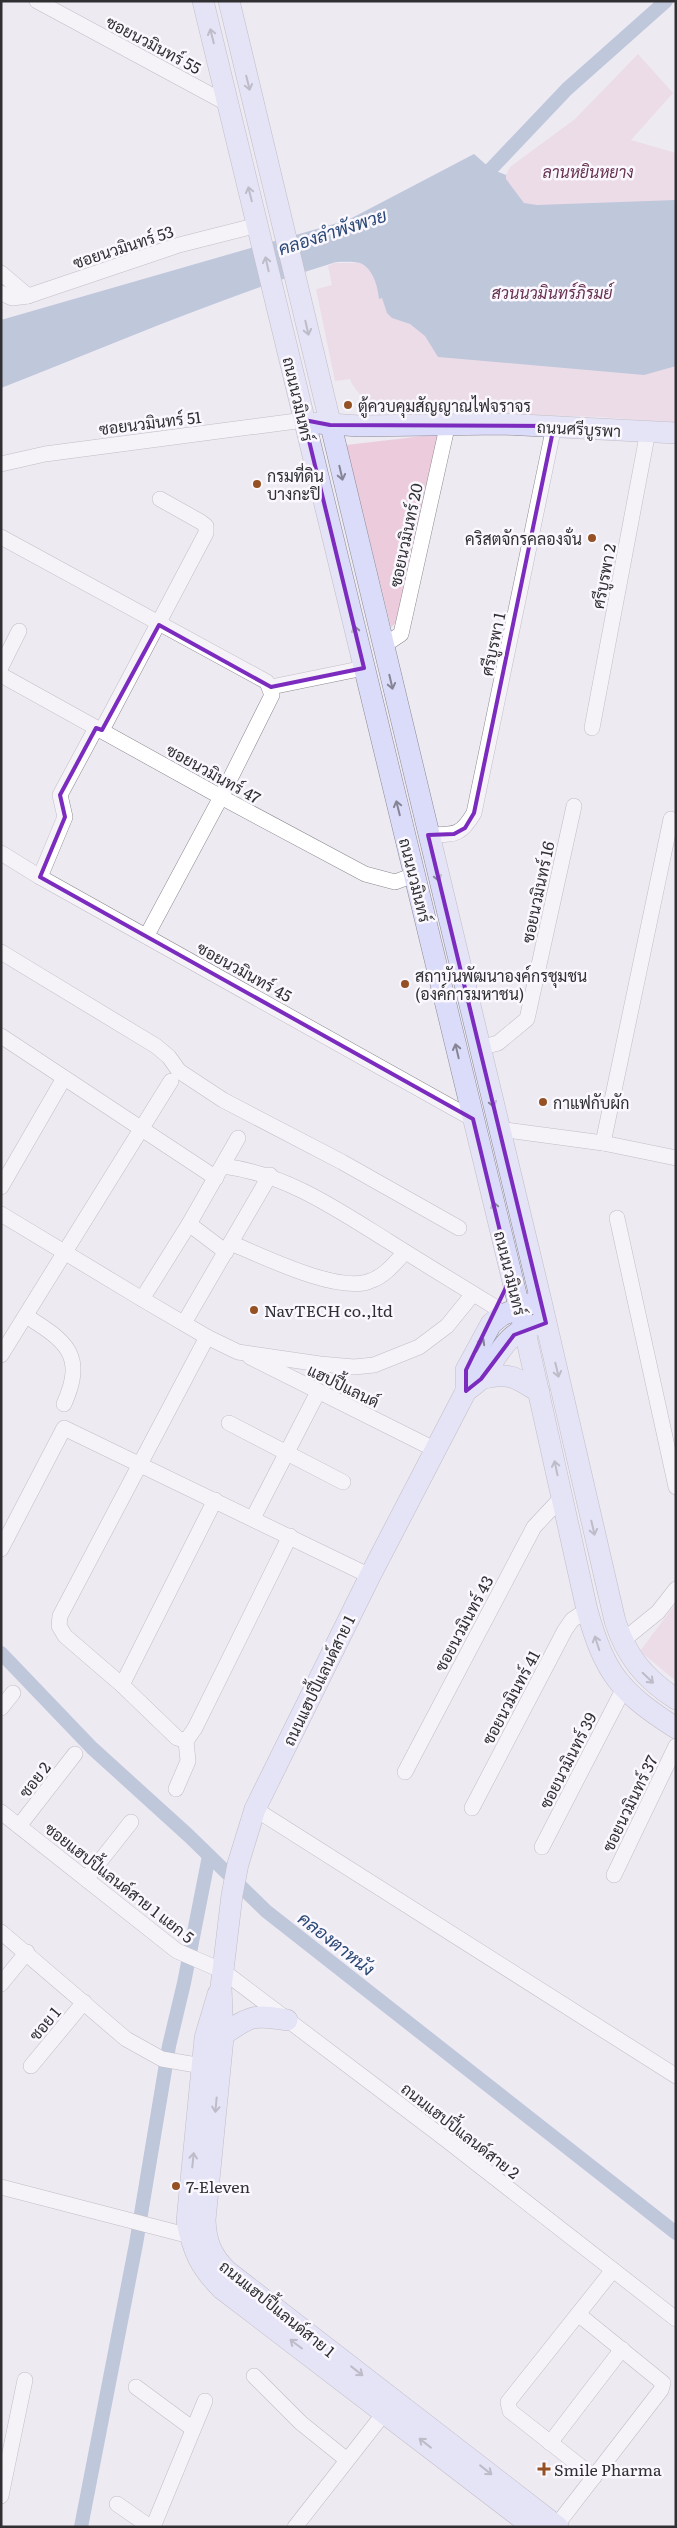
<svg xmlns="http://www.w3.org/2000/svg" width="677" height="2528" font-family="Literata,Sarabun,serif">
  <style>
    .green { fill: #ecccdc }
    .water { fill: #889dbf }
    .lines { fill: none; stroke-linecap: round; stroke-linejoin: round }
    .canal { stroke: #889dbf; stroke-width: 14 }
    .street-casing { stroke: #8c8990; stroke-width: 16 }
    .secondary-casing { stroke: #8c8990; stroke-width: 22 }
    .street { stroke: #fff; stroke-width: 15 }
    .secondary { stroke: #dbdbfa; stroke-width: 21 }
    .oneway { stroke: #868596 }
    .marked { fill: none; stroke: #7b2cbf; stroke-width: 4; stroke-linejoin: round }
    .poi-dot { fill: #955123; stroke: #faf8fe; stroke-width: 2 }
    .labels { text-anchor: middle; dominant-baseline: central; stroke-width: 5; stroke-linejoin: round; paint-order: stroke }
    .street-label { font-size: 16px; fill: #302f32; stroke: #faf8fe }
    .park-label { font-size: 16px; font-style: italic; fill: #683351; stroke: #faf8fe }
    .poi-label { font-size: 16px; fill: #302f32; stroke: #faf8fe; text-anchor: start }
    .water-label { font-size: 18px; font-style: italic; fill: #2a4775; stroke: #faf8fe }
  </style>
  <rect width="100%" height="100%" fill="#edeaf2"/>
  <!-- green -->
  <g class="green">
    <path d="M638,54l35,39 -42,47 45,13v270l-75,-6 -141,-4 -10,-8h-15l-9,7 -55,2c-3,-17 -16,-20 -21,-35l-15,2 -19,-92 16,-4 -4,-19 6,-3h26l146,-88 4,-8 65,-48z"/>
    <path d="M441,434l-40,185 -10,8 -45,-182z"/>
    <path d="M676,1603v78l-36,-30z"/>
  </g>
  <!-- water -->
  <path class="water" d="M474,154l17,15 15,6v4l18,24 13,2 139,-5v166l-32,9 -206,-18 -13,-21 -15,-12 -18,-6 -5,-5 -5,-15 -3,1c-1,-12 -6,-31 -19,-36 -6,-1 -21,-2 -27,0 -112,34 -222,82 -332,125v-68l347,-100z"/>
  <g class="lines">
    <!-- canal -->
    <g class="canal">
      <path d="M476,181l15,-12 76,-80 99,-88"/>
      <path d="M1,1653l91,95 97,88 77,75 410,322"/>
      <path d="M81,2527l55,-283 33,-198 15,-63 25,-127"/>
    </g>
    <defs>
      <g id="street">
        <path d="M37,1l191,103"/>
        <path d="M1,273l27,23"/>
        <path d="M1,293l11,5 16,-2 151,-51 79,-20"/>
        <path d="M1,464l44,-10 259,-34"/>
        <path d="M1,537l266,145 5,13 -51,102 -74,138"/>
        <path d="M382,642l10,-2 9,-6 47,-211"/>
        <path d="M1,667l18,-36"/>
        <path d="M1,675l220,122 144,77 30,8 19,-7"/>
        <path d="M271,687l93,-19"/>
        <path d="M592,728l56,-297"/>
        <path d="M102,730l104,-197v-7l-5,-4 -41,-23"/>
        <path d="M428,835c26,-1 32,2 46,-22l80,-387"/>
        <path d="M1,853l39,24 433,242"/>
        <path d="M40,877l25,-60 -5,-22 36,-67"/>
        <path d="M1,952l155,94 13,11 10,14 44,29 119,62 117,66"/>
        <path d="M1,1036l215,142"/>
        <path d="M480,1048l18,-5 29,-24 47,-213"/>
        <path d="M499,1129l104,14 73,15"/>
        <path d="M603,1143l68,-324"/>
        <path d="M223,1166c63,8 112,42 165,75 35,22 71,44 107,66"/>
        <path d="M1,1187l63,-109"/>
        <path d="M1,1214l141,85 65,38 31,15 82,12 34,3 20,-2 45,-18 28,-21 26,-32"/>
        <path d="M617,1218l59,269"/>
        <path d="M189,1224l37,28"/>
        <path d="M231,1243c31,13 108,51 139,38 15,-5 25,-18 35,-29"/>
        <path d="M142,1299l47,-75 49,-86"/>
        <path d="M26,1316c40,25 60,39 38,88"/>
        <path d="M184,1323l86,-148"/>
        <path d="M1,1355l170,-274"/>
        <path d="M250,1357l184,92"/>
        <path d="M229,1423l114,59"/>
        <path d="M253,1518l65,-126"/>
        <path d="M1,1549l63,-121 306,148"/>
        <path d="M621,1642l37,-30 18,-23"/>
        <path d="M122,1685l93,-185"/>
        <path d="M1,1708l12,-15"/>
        <path d="M186,1741l-9,-3 -55,-53 -57,-49 -6,-10 1,-10 147,-279"/>
        <path d="M405,1772l129,-245 28,-30"/>
        <path d="M176,1789l12,-28 -2,-20 9,-13 95,-192"/>
        <path d="M472,1808l93,-178 7,-10 15,-10"/>
        <path d="M255,1809l421,267"/>
        <path d="M1,1812l176,139 46,20 221,167 232,181"/>
        <path d="M19,1826l56,-72"/>
        <path d="M542,1847l81,-157"/>
        <path d="M614,1875l62,-129"/>
        <path d="M86,1879l45,-57"/>
        <path d="M1,1932l125,107 36,20 40,7"/>
        <path d="M1,1984l26,-32"/>
        <path d="M31,2066l53,-64"/>
        <path d="M1,2187l189,49"/>
        <path d="M254,2376l47,47 46,37"/>
        <path d="M136,2387l57,42"/>
        <path d="M550,2443l72,-94"/>
        <path d="M594,2477l-84,-66 -2,-9 105,-132"/>
        <path d="M1,2496l24,-116"/>
        <path d="M117,2504l33,23"/>
        <path d="M556,2526l105,-136 2,-7 -85,-69"/>
        <path d="M153,2527l52,-126"/>
        <path d="M295,2527l90,-115"/>
      </g>
      <g id="secondary">
        <path d="M203,1l321,1326 63,283c18,64 33,82 89,118"/>
        <path d="M229,1l312,1300 74,320c11,35 30,58 61,78"/>
        <path d="M317,423l42,3 143,-2 174,9"/>
        <path d="M536,1325c-31,7 -37,31 -55,53 -3,5 -10,9 -15,13l-96,185 -115,233 -17,55 -6,31 -11,92 2,51 -18,182c1,22 6,35 22,51l331,256"/>
        <path d="M481,1379c28,-8 36,-1 58,13"/>
        <path d="M466,1391v-21l25,-46 11,-9 30,-12"/>
        <path d="M218,1994l-13,44 -18,183c6,30 13,46 35,68l311,238"/>
        <path d="M223,2035c27,-19 30,-21 64,-15"/>
      </g>
    </defs>
    <!-- street casing -->
    <use href="#street" class="street-casing"/>
    <!-- secondary casing -->
    <use href="#secondary" class="secondary-casing"/>
    <!-- street -->
    <use href="#street" class="street"/>
    <!-- secondary -->
    <use href="#secondary" class="secondary"/>
  </g>
  <!-- one-way arrows -->
  <defs><path id="oneway-shaft" d="M-6 0H5M1.5-3L5.5 0L1.5 3" fill="none" stroke-width="1.6" stroke-linecap="round" stroke-linejoin="round" transform="scale(1.25)"/></defs>
  <g class="oneway">
    <use href="#oneway-shaft" transform="translate(212 36) rotate(-104)"/>
    <use href="#oneway-shaft" transform="translate(248 83) rotate(76)"/>
    <use href="#oneway-shaft" transform="translate(250 194) rotate(-104)"/>
    <use href="#oneway-shaft" transform="translate(267 264) rotate(-103)"/>
    <use href="#oneway-shaft" transform="translate(307 328) rotate(77)"/>
    <use href="#oneway-shaft" transform="translate(341 473) rotate(77)"/>
    <use href="#oneway-shaft" transform="translate(356 633) rotate(-103)"/>
    <use href="#oneway-shaft" transform="translate(391 682) rotate(77)"/>
    <use href="#oneway-shaft" transform="translate(398 808) rotate(-104)"/>
    <use href="#oneway-shaft" transform="translate(437 874) rotate(76)"/>
    <use href="#oneway-shaft" transform="translate(457 1051) rotate(-103)"/>
    <use href="#oneway-shaft" transform="translate(492 1100) rotate(76)"/>
    <use href="#oneway-shaft" transform="translate(495 1209) rotate(-104)"/>
    <use href="#oneway-shaft" transform="translate(480 1345) rotate(-61)"/>
    <use href="#oneway-shaft" transform="translate(557 1370) rotate(77)"/>
    <use href="#oneway-shaft" transform="translate(556 1468) rotate(-102)"/>
    <use href="#oneway-shaft" transform="translate(593 1528) rotate(77)"/>
    <use href="#oneway-shaft" transform="translate(597 1643) rotate(-108)"/>
    <use href="#oneway-shaft" transform="translate(648 1678) rotate(44)"/>
    <use href="#oneway-shaft" transform="translate(216 2105) rotate(95)"/>
    <use href="#oneway-shaft" transform="translate(193 2160) rotate(-84)"/>
    <use href="#oneway-shaft" transform="translate(296 2344) rotate(-143)"/>
    <use href="#oneway-shaft" transform="translate(357 2371) rotate(38)"/>
    <use href="#oneway-shaft" transform="translate(425 2443) rotate(-142)"/>
    <use href="#oneway-shaft" transform="translate(486 2470) rotate(38)"/>
  </g>
  <!-- marked area -->
  <path d="M0 0H677V2528H0ZM304,420l26,5 224,1 -80,387 -9,15 -11,6 -26,1 118,488 -32,12 -33,44 -15,12v-21l45,-93 -38,-158 -433,-242 25,-60 -5,-22 36,-67 6,2 57,-105 112,62 93,-19z" fill="#edeaf2" fill-opacity=".55" fill-rule="evenodd"/>
  <path class="marked" d="M304,420l26,5 224,1 -80,387 -9,15 -11,6 -26,1 118,488 -32,12 -33,44 -15,12v-21l45,-93 -38,-158 -433,-242 25,-60 -5,-22 36,-67 6,2 57,-105 112,62 93,-19z"/>
  <!-- markers -->
  <g class="poi-dot">
    <circle cx="348" cy="405" r="5"/>
    <circle cx="257" cy="484" r="5"/>
    <circle cx="592" cy="538" r="5"/>
    <circle cx="405" cy="984" r="5"/>
    <circle cx="543" cy="1102" r="5"/>
    <circle cx="254" cy="1310" r="5"/>
    <circle cx="176" cy="2186" r="5"/>
    <path d="M541.5 2461.5h5v5h5v5h-5v5h-5v-5h-5v-5h5z"/>
  </g>
  <g class="labels">
    <!-- street labels -->
    <g class="street-label">
      <text transform="translate(154 44) rotate(28)">ซอยนวมินทร์ 55</text>
      <text transform="translate(123 246) rotate(-18)">ซอยนวมินทร์ 53</text>
      <text transform="translate(299 399) rotate(77)">ถนนนวมินทร์</text>
      <text transform="translate(150 422) rotate(-7)">ซอยนวมินทร์ 51</text>
      <text transform="translate(579 428) rotate(3)">ถนนศรีบูรพา</text>
      <text transform="translate(405 535) rotate(-78)">ซอยนวมินทร์ 20</text>
      <text transform="translate(603 576) rotate(-79)">ศรีบูรพา 2</text>
      <text transform="translate(492 644) rotate(-78)">ศรีบูรพา 1</text>
      <text transform="translate(214 773) rotate(29)">ซอยนวมินทร์ 47</text>
      <text transform="translate(416 880) rotate(76)">ถนนนวมินทร์</text>
      <text transform="translate(537 892) rotate(-78)">ซอยนวมินทร์ 16</text>
      <text transform="translate(245 971) rotate(29)">ซอยนวมินทร์ 45</text>
      <text transform="translate(511 1273) rotate(76)">ถนนนวมินทร์</text>
      <text transform="translate(344 1385) rotate(26)">แฮปปี้แลนด์</text>
      <text transform="translate(463 1623) rotate(-62)">ซอยนวมินทร์ 43</text>
      <text transform="translate(318 1680) rotate(-64)">ถนนแฮปปี้แลนด์สาย 1</text>
      <text transform="translate(510 1697) rotate(-62)">ซอยนวมินทร์ 41</text>
      <text transform="translate(567 1760) rotate(-63)">ซอยนวมินทร์ 39</text>
      <text transform="translate(34 1779) rotate(-52)">ซอย 2</text>
      <text transform="translate(629 1803) rotate(-64)">ซอยนวมินทร์ 37</text>
      <text transform="translate(120 1882) rotate(38)">ซอยแฮปปี้แลนด์สาย 1 แยก 5</text>
      <text transform="translate(44 2023) rotate(-50)">ซอย 1</text>
      <text transform="translate(461 2130) rotate(38)">ถนนแฮปปี้แลนด์สาย 2</text>
      <text transform="translate(278 2308) rotate(39)">ถนนแฮปปี้แลนด์สาย 1</text>
    </g>
    <!-- park labels -->
    <g class="park-label">
      <text x="588" y="171">ลานหยินหยาง</text>
      <text x="552" y="292">สวนนวมินทร์ภิรมย์</text>
    </g>
    <!-- poi labels -->
    <g class="poi-label">
      <text x="358" y="405">ตู้ควบคุมสัญญาณไฟจราจร</text>
      <text x="267" y="475">กรมที่ดิน<tspan x="267" dy="18">บางกะปิ</tspan></text>
      <text x="582" y="538" text-anchor="end">คริสตจักรคลองจั่น</text>
      <text x="415" y="975">สถาบันพัฒนาองค์กรชุมชน<tspan x="415" dy="18">(องค์การมหาชน)</tspan></text>
      <text x="553" y="1102">กาแฟกับผัก</text>
      <text x="264" y="1310">NavTECH co.,ltd</text>
      <text x="186" y="2186">7-Eleven</text>
      <text x="554" y="2469">Smile Pharma</text>
    </g>
    <!-- water labels -->
    <g class="water-label">
      <text transform="translate(332 231) rotate(-18)">คลองลำพังพวย</text>
      <text transform="translate(337 1943) rotate(38)">คลองตาหนัง</text>
    </g>
  </g>
  <!-- border -->
  <rect width="677" height="2528" fill="none" stroke="#302f32" stroke-width="5"/>
</svg>
